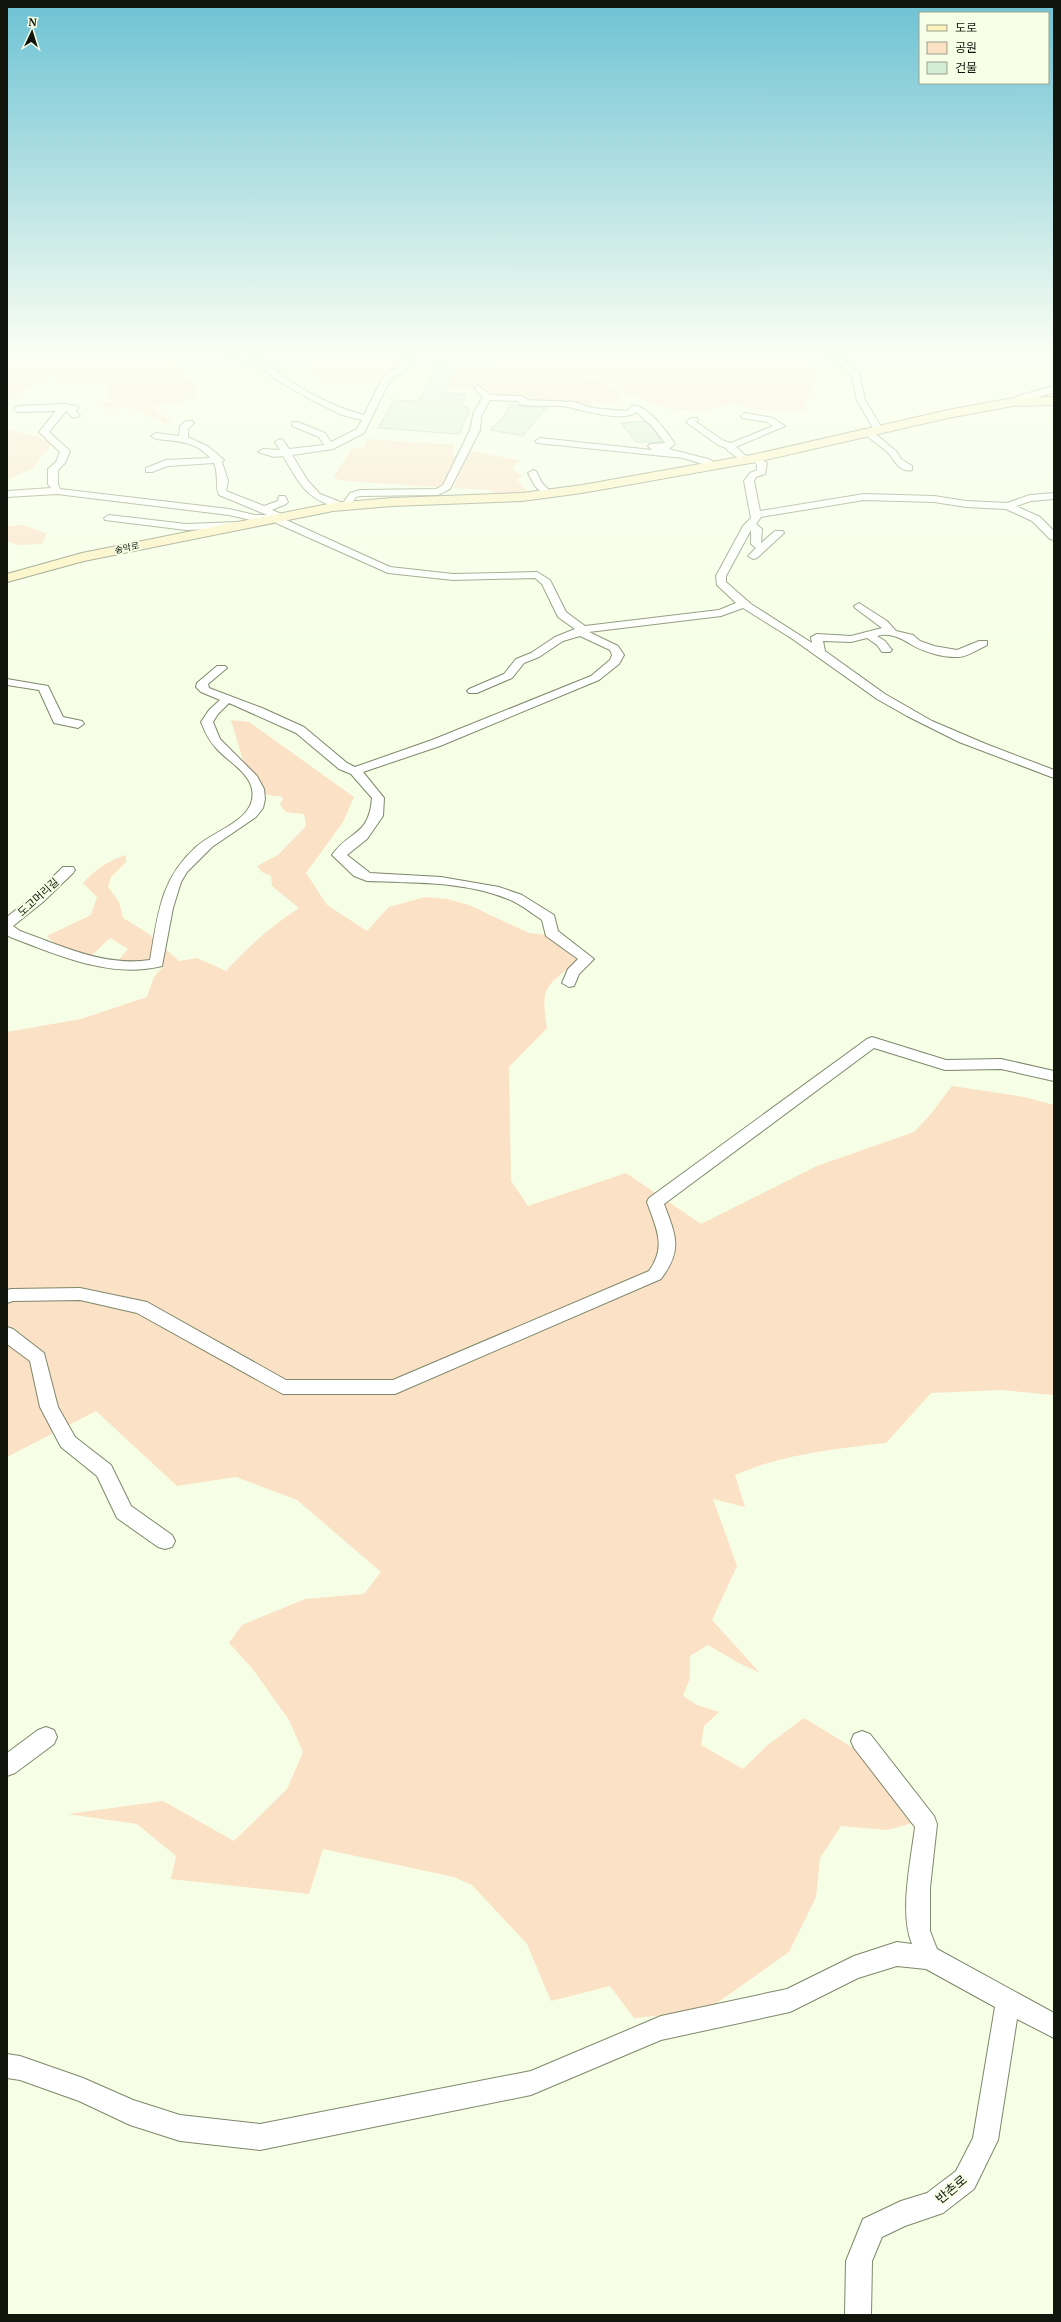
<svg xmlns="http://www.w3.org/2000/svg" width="1061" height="2322" font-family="'PT Serif','Noto Sans KR',serif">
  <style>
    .green { fill: #fbe1c5 }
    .building { fill: #d2ecd4; stroke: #acc5ae }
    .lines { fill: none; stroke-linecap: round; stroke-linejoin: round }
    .street-casing { stroke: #7e876b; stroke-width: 2 }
    .secondary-casing { stroke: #7e876b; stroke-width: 2 }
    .street { fill: #fff; fill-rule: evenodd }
    .secondary { fill: #fdf2ba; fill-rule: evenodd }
    .labels { text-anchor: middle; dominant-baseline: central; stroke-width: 4; stroke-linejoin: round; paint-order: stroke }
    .far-street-label { font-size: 9px; fill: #12150b; stroke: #f6ffe5 }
    .street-label { font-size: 11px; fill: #12150b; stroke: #f6ffe5 }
    .near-street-label { font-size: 13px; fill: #12150b; stroke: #f6ffe5 }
  </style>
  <rect width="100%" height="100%" fill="#f6ffe5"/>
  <!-- green -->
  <g class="green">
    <path d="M7,358h157l33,29 -2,9 -23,8 -17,1 -1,4 18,13 -8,2 -3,-3 -32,-14 -21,3 -1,-3 -7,-3 15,-4 -7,-6 1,-7 -9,-7 -20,1 -32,-5 -40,25 -1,4z"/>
    <path d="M309,358h98l1,1 -22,20 -57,2 -12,-7z"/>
    <path d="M451,358h337l17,5 8,7 -2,7c7,8 1,17 -7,23l1,9 -9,3 -38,-2 -24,-7 -33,8 -32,-2 -44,-16 -9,-12 -32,-9 -55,-4 -67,-7z"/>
    <path d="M473,368c48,3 106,-4 148,25v5l-5,6 -23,-1 -1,4 -13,-1v-3l-85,-8 -10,-7 -49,-4 -7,-8h24l6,-5h13z"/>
    <path d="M7,429l29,7 16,8 -20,25 -25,11z"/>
    <path d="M368,439l87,6 -3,9 5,1 -16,31 -4,1 -94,-6 -8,-3 -1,-2 19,-29 10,1z"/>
    <path d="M470,451l50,9 -7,7 4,6 7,2 -7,5 12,13 -33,2 -6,-5 -37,-2z"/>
    <path d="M24,525l23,9 -5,10 -25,1 -10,-4v-15z"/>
    <path d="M231,720l18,2 105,75 -11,25 -37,51 21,32 40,26 22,-24 36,-10 22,2 22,6 60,28 17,2 33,26c-33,24 -39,25 -32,67l-38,39 2,114 17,25 98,-33 75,51 116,-58 97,-34 16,-17 22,-29 72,11 30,8v290l-53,-5 -70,3 -45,50c-52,6 -103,11 -151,32l10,32 -32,-8 24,67 -25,54 48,53 -23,-11 -29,-17 -18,11v22l-7,18 14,9 22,7 -15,14 -3,19 42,24 26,-25 35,-26 56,34 57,70 -30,8 -46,-4 -21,32 -4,39 -27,55 -85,60 -70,6 -24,-32 -59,15 -24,-57 -55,-59 -18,-8 -131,-28 -14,45 -138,-15 5,-23 -39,-32 -69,-10 95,-13 71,40 53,-52 16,-37 -14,-32 -37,-52 -23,-25 13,-18 63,-26 59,-5 17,-22 -84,-72 -61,-23 -59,9 -81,-75 -89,46v-425l74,-13 66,-22 7,-20 8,-9 -16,-6h-29l11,-13 -18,-11 -20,19 -36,-14 -7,-7 44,-21 6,-18 -14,-14c13,-14 25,-22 43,-28v7l-15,15 -3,10 11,15 4,16 26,16 30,27 18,-3 29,13c22,-24 45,-45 73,-63l-27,-22 -1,-10 -9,-4 -5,-6 21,-11 28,-29 -2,-12 -18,-2 -6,-7 3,-6 -2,-3c-20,1 -22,-9 -37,-19l1,-10z"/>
  </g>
  <!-- building -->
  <g class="building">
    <path d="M436,367l16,1 -1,2h4l-9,23 20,1 -5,12 7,1 -1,2h3l-11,25 -81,-6 16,-28 25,1z"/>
    <path d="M510,404l15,3h22l-24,29 -33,-6 13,-12z"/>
    <path d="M644,421l7,6 11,15h-26l-15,-19z"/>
  </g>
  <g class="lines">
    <defs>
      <g id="street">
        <path d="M232,358c10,-1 26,0 36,5 5,3 9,9 13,12 24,17 55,33 83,40l19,-38 19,-13 1,-6h8l-2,9 -19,13 -26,53 -31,16 -41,6 16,26 12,13 23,9 7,-10 10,-3 76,-1 7,-4 27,-55 4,-18 9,-15 -9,-9 4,-3 12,10 32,1 6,4 47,2 16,6 36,3 5,-5c14,-3 36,27 43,38l-6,5 39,10 12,6 -5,3 -32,-10 -146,-15 -2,-2 5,-3 112,12 -4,-4 2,-2 15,-1 -13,-17 -16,-14c-11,11 -55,-2 -68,-5 -16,-3 -33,1 -49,-3l-1,-3 -28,-1 -9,16 -1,14 -30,59 -12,6 -78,1 -4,1 -8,12 -3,1c-38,-10 -43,-22 -62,-54l-9,1 -16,-5 5,-3 17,1 -5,-8 5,-3 3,1 6,9 35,-4 -5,-8 -27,-11v-4h6l27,11 6,9 26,-13 5,-9 -20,-5 -36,-18 -31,-18 -13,-12z"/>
        <path d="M832,358h9l18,14 6,28 18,30 -2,2h-6l-18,-32 -6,-27z"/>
        <path d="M1054,386v6l-41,13 -4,-3 9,-6z"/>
        <path d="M64,404l13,2 1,2 -2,3 4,5 -7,2 -7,-7 -17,21 21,19 -5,12 -7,7v14l2,5 169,20 26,6h12l-48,-20c-4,-6 0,-21 -5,-32l-46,3 -16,6h-6v-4l20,-8 44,-2c-13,-17 -35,-17 -54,-19l-5,-3 5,-3 23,3 1,-10 6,-5h6l2,2 -6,6v8l21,10 15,13 -2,2 6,19 -2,10 38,15 14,-5 1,-5h6l3,6 -2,2 -14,6 12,5v4l106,48 63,7 84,-2 13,8 16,32 19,14 134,-16 17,-7 -19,-18 -1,-9 27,-50 8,-8 -7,-37 6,-8 7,-3v-6l-5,-4 2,-2h6l7,5 -2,11 -9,3 -2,4 6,30 104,-17 70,2 32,5 41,2 23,-8 24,-2v6l-23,2 -15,5 24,11 14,14v9l-4,-1 -18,-18 -26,-12 -40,-2 -32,-5 -70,-2 -103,17 -5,7 6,5 -1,14 14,-12h8l1,2 -27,25 -4,1 -5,-3 8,-8 -5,-4v-14l-25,46v6l25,22 61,39 -1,-6 6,-3 34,2 31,-8 -27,-20 -1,-2 5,-3 28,18 9,10 17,4 7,6 14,5 23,4 22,-9h8v4c-8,4 -20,12 -29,12 -13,1 -34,-5 -46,-12 -10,-6 -21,-13 -35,-9l8,5 7,9 -2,2h-8l-5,-7 -10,-7 -16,4 -28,-1 2,10 60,43 47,27 54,23 68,26v8l-95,-36 -52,-26 -30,-17 -86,-61 -48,-30 -22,8 -132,16 29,14 6,9 -5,9 -20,16 -159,66 -77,26 21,26 -1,18 -16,23 -20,16 23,18 71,4 58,10 23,8 32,20 4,16 36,28 -15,15 -5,12 -5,1 -7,-4 6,-14 10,-10 -32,-23 -4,-16c-11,-7 -21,-16 -34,-21 -44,-18 -94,-16 -141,-18l-13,-5 -22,-21c17,-25 37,-18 40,-57l-21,-24 -12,-5 -43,-36 -67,-30 -11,11 -5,8 7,17 37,37 7,13 1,10 -2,9 -7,9 -44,30 -25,25 -6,10 -8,26 -11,58c-52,13 -104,-11 -152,-29l-3,-2v-18l26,-21 30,-29h10l2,3 -2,3 -30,29 -30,24 7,5c42,15 85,36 130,29 8,-45 10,-81 46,-113 18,-17 62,-27 56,-58 -4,-18 -25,-28 -36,-41 -7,-7 -11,-16 -15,-26l8,-12 11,-10 -19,-8 -5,-5 1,-4 20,-17h8l2,2 -19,16 1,4 53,20 42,19 43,36 8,4 77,-27 159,-64 19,-16 2,-5 -2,-5 -30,-14 -17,5 -24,16 -15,6 -12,15 -35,15h-8l-2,-2 2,-2 35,-15 12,-15 15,-6 24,-16 20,-8 -17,-12 -16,-33 -7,-6 -82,2 -65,-7 -112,-50v-3l-21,1 -26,-6 -172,-21 -50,3v-6l44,-3 -3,-4v-15l8,-7 4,-10 -21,-20 17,-21 -38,1 -4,-3 4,-3z"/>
        <path d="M745,413l28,5 12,8 -49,21 13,12 -5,3 -16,-11 -2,-3 -8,-3 -32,-23 5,-4h6l1,2 -2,2 28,19 7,2 42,-17 -6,-4 -25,-4 -1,-2z"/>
        <path d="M867,432h6l24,20 4,7 11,7v4c-11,3 -17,-8 -22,-15 -6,-7 -16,-13 -23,-19z"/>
        <path d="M533,470l3,1 6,12 9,9v4h-6l-10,-10 -7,-13z"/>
        <path d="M109,515l77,9 52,-2 5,3 -5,3 -52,2 -81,-10 -1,-2z"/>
        <path d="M7,679l41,7 15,31 19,4 2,3 -6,4 -24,-5 -15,-33 -32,-5z"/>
        <path d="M872,1037l74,23 55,-1 53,12v10l-53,-12 -56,1 -71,-22 -210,156c12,32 19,45 -3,75l-266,115h-112l-146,-81 -57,-13 -67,1 -6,2v-13l4,-1 69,-1 67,14 139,78h107l256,-109c18,-25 7,-43 -2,-69l2,-4 218,-159z"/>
        <path d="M7,1327l6,2 31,24 14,54 17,30 36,28 20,41 41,29 3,6 -3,6 -7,2 -7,-2 -41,-29 -20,-42 -36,-29 -21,-40 -10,-46 -23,-17z"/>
        <path d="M46,1727l8,3 3,7 -3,7 -39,29 -8,3v-23l31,-23z"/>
        <path d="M862,1731l8,3 64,82 3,8 -7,64v43l7,18 117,64v25l-37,-19 -19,121 -24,49 -31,24 -38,13 -23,11 -10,24 -1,54h-26l1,-54 17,-42 38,-18 26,-8 29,-22 17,-33 22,-131 -69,-38 -29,-3 -39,12 -68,34 -129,28 -130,55 -271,55 -80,-9 -50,-16 -51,-24 -59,-21 -13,-2v-24l13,2 63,22 50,22 47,15 80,9 271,-53 130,-55 126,-27 67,-33 43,-14 15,2c-13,-31 -1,-84 3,-117l-61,-79 -3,-7 3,-7z"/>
      </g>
      <path id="secondary" d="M1054,397v8l-41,1 -65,12 -192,44 -174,31 -60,8 -130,5 -59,5 -249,50 -77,21v-8l75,-21 251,-50 59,-5 130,-5 60,-8 174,-31 192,-44 65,-12z"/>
    </defs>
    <!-- street casing -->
    <use href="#street" class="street-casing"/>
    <!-- secondary casing -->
    <use href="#secondary" class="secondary-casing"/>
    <!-- street -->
    <use href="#street" class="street"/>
    <!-- secondary -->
    <use href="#secondary" class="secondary"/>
  </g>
  <!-- sky -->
  <linearGradient id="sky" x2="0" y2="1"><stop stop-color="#6dc2d4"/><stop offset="0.52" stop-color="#fbfff3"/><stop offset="1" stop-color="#fbfff3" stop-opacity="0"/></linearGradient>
  <rect width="1061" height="683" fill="url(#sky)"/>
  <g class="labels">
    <!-- far-street labels -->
    <g class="far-street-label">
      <text transform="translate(127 548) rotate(-12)">송악로</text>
    </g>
    <!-- street labels -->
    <g class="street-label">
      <text transform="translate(38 897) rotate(-42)">도고머리길</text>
    </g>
    <!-- near-street labels -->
    <g class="near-street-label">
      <text transform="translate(951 2189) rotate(-40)">반촌로</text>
    </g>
  </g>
  <!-- border -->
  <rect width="1061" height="2322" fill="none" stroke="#12150b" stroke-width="16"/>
  <!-- legend -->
  <rect x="919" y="12" width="130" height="72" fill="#f6ffe5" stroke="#9ba18e"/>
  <rect x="927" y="25" width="20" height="6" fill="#fdf2ba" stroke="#9ba18e"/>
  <text x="955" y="32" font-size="12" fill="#12150b">도로</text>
  <rect x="927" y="42" width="20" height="12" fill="#fbe1c5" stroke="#9ba18e"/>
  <text x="955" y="52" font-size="12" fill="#12150b">공원</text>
  <rect x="927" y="62" width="20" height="12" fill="#d2ecd4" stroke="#9ba18e"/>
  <text x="955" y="72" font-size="12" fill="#12150b">건물</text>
  <!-- north arrow -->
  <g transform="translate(32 32) rotate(4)" stroke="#f6ffe5" stroke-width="3" paint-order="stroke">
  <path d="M0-3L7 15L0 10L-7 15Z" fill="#12150b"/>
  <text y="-6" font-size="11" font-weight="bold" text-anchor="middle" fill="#12150b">N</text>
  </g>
</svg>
